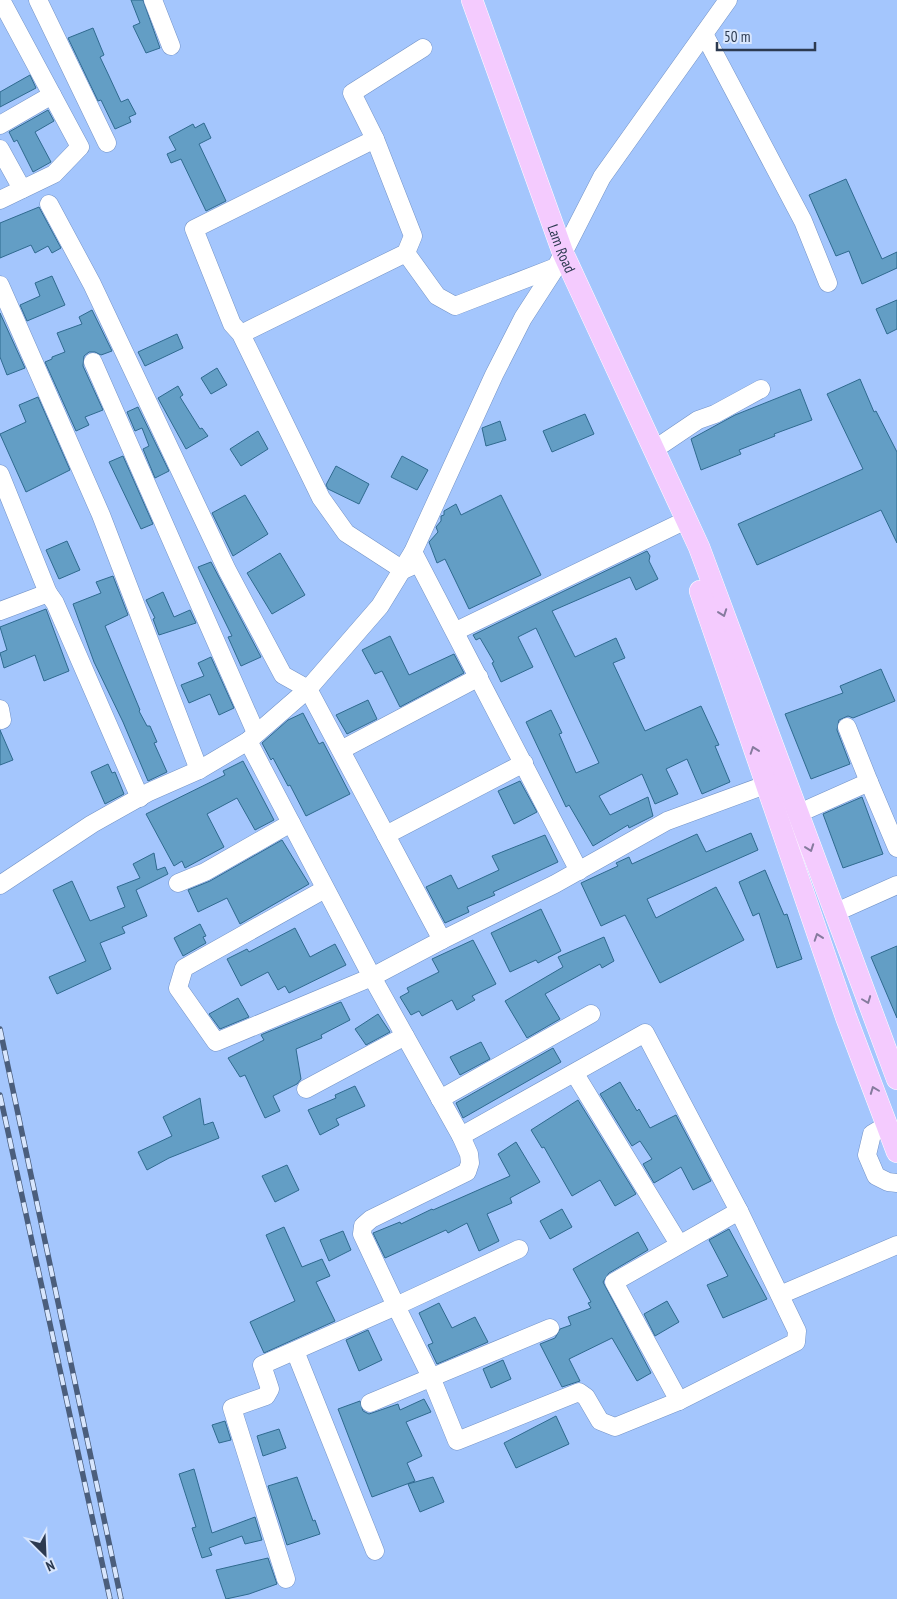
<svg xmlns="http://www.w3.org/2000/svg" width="897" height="1599" font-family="'PT Sans Narrow',sans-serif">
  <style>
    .building { fill: #639ec5; stroke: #2f6a8f }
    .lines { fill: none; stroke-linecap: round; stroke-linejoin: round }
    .minor-casing { stroke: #7393c7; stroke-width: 19 }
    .major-casing { stroke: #fff; stroke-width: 22 }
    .minor { stroke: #fff; stroke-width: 18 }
    .major { stroke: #f4cbfe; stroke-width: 21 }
    .rail-casing { stroke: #4b5e7c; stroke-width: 5.5 }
    .rail { stroke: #d8e6fd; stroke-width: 4; stroke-dasharray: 11; stroke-linecap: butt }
    .oneway { stroke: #867b9e }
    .labels { text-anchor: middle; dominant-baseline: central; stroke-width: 5; stroke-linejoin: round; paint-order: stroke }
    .street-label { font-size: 15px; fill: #2c3a50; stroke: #d8e6fd }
  </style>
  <rect width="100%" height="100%" fill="#a4c6fd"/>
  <!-- building -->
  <g class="building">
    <path d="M131,0h12l17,48 -14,5 -13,-27 7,-3z"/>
    <path d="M93,28l11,27 -4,2 9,19 12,26 7,-3 8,15 -7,3 2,5 -16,7 -14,-29 -3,1 -30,-63z"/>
    <path d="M30,75l6,13 -36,19v-15z"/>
    <path d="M48,110l6,11 -19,11 16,30 -18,10 -16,-32 -3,2 -5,-10z"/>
    <path d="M204,123l7,15 -12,6 27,57 -20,10 -25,-52 -10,4 -4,-9 9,-4 -7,-13 24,-13 2,4z"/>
    <path d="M846,179l36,80 15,-7v16l-35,16 -13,-33 -13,5 -27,-61z"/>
    <path d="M39,207l22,41 -9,5 -4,-7 -13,7 -4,-8 -31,13v-35z"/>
    <path d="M52,276l13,29 -38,16 -7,-16 20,-9 -5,-13z"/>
    <path d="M897,300v29l-10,5 -11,-25z"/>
    <path d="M92,310l20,41 -11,4 -6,-3h-6l-5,4 -1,10 20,44 -18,7 4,8 -13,6 -31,-69 7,-3v-2l13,-5 -8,-19 25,-9 -3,-7z"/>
    <path d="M0,313l25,55 -18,7 -7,-18z"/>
    <path d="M177,334l6,14 -38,18 -7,-14z"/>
    <path d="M217,368l10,17 -16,9 -10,-16z"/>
    <path d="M860,379l14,33 2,-1 21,41v91l-16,-33 -124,55 -19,-41 125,-55 -36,-75z"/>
    <path d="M178,386l5,9 -3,2 20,32 2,-1 6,8 -22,13 -28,-51z"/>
    <path d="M800,389l12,31 -38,14 1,2 -36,14 2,4 -40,16 -10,-31 44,-24z"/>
    <path d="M38,397l32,73 -44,22 -26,-58 26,-12 -7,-17z"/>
    <path d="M138,407l31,64 -14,7 -12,-29 6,-3 -7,-18 -7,3 -8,-19z"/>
    <path d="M585,414l9,20 -42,18 -9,-21z"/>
    <path d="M500,421l6,19 -20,6 -4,-18z"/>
    <path d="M258,431l10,18 -27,17 -11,-17z"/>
    <path d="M123,456l30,68 -12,5 -32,-67z"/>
    <path d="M402,456l26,14 -11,20 -26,-13z"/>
    <path d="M336,466l33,18 -10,20 -31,-15 -2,-4z"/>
    <path d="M245,495l23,39 -35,22 -21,-43z"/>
    <path d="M501,495l40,80 -72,34 -24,-50 -8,4 -8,-21 9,-10 -2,-5 5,-6v-5l3,-1v-4l12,-7 5,11z"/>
    <path d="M67,541l13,29 -21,9 -13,-29z"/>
    <path d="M647,551l3,5 -1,5 9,18 -22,11 -6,-13 -78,34 23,46 41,-19 9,20 -12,5 32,68 56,-25 18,39 -4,1 15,36 -28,12 -15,-35 -21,10 12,25 -23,10 -13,-30 -43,22 11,19 38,-18 5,19 -24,12 -1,-3 -35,21 -24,-41 -3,2 -40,-85 25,-12 11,23 -3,1 17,39 23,-10 -63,-135 -18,9 15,30 -32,15 -9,-19 2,-1 -14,-24 -4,2 -3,-5z"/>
    <path d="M280,553l25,42 -33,19 -25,-41z"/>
    <path d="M211,562l50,95 -20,9 -13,-29 4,-1 -34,-69z"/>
    <path d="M113,576l15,39 -23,11 35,84 -1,1 8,15h3l7,16 -3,1 13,29 -19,9 -25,-59 -29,-60 -21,-58 28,-11 -5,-11z"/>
    <path d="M163,592l11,25 16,-7 6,13 -37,12 -6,-16 2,-1 -9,-18z"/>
    <path d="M46,609l23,62 -25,10 -9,-26 -31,13 -4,-15 7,-3 -7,-23z"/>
    <path d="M390,636l19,39 45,-21 10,19 -64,34 -18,-36 -7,3 -13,-24z"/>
    <path d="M211,657l23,51 -15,7 -9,-21 -21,9 -8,-18 23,-9 -6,-13z"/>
    <path d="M881,669l14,32 -42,17 -5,-2 -9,4 -2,10 13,34 -39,15 -26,-65 58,-21 -3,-7z"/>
    <path d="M368,700l9,19 -30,15 -11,-19z"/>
    <path d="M303,713l16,31 4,-2 27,52 -44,22 -16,-31 -2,1 -15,-28 -2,2 -9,-17 26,-23z"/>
    <path d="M0,730l13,30 -13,5z"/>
    <path d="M243,761l31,59 -19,10 -18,-32 -30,16 17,33 -39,21 -3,-7 -8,5 -28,-52 79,-39 -2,-4z"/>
    <path d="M108,764l4,9 3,-1 9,22 -19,10 -14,-32z"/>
    <path d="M520,781l17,31 -23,12 -16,-33z"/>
    <path d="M862,797l21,57 -40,14 -20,-54z"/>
    <path d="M751,833l7,17 -111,49 9,19 60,-31 28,53 -84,43 -35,-68 -24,11 -20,-43 37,-17 -2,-3 13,-6 3,7 65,-30 9,18z"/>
    <path d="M545,835l13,27 -65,30 2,3 -28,12 2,5 -24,11 -19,-36 25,-12 7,14 41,-19 -7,-14z"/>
    <path d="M282,840l27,44 -69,40 -13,-26 -29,14 -10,-22 22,-9z"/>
    <path d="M154,853l3,17 8,-3 3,7 -32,16 11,26 -25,11 3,6 -25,10 11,26 -54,25 -8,-17 37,-16 -33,-71 19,-9 18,40 35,-14 -8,-20 23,-9 -7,-14z"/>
    <path d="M765,870l19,45 3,-1 15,45 -25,9 -18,-55 -6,3 -14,-34z"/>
    <path d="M541,909l20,42 -23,12 -2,-3 -26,12 -19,-39z"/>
    <path d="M200,924l6,12 -3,1 3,6 -23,13 -9,-18z"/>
    <path d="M295,928l15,29 25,-13 11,21 -57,28 -4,-7 -7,4 -10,-18 -27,14 -14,-27 20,-10 2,3z"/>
    <path d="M604,937l10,24 -12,7 -2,-4 -55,30 15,25 -33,19 -22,-37 58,-34 -5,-10z"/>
    <path d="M473,940l23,44 -24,12 3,4 -18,10 -5,-10 -30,16 -3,-5 -8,4 -11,-18 9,-5 -2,-4 32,-16 -7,-13z"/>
    <path d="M897,946v72l-26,-61z"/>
    <path d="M238,998l11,19 -29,12 -11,-15z"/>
    <path d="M341,1002l9,18 -29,15 1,3 -26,11 5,30 -4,5 -24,12 7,15 -15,7 -20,-43 -5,2 -12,-19 36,-18 -3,-5 2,-1z"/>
    <path d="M378,1014l12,18 -24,13 -11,-16z"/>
    <path d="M481,1042l9,17 -30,16 -10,-18z"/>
    <path d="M553,1048l8,14 -98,56 -7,-15z"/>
    <path d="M620,1082l17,29 2,-2 11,19 26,-13 35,66 -18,9 -12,-23 -27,16 -11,-19 9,-5 -12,-18 -8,5 -32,-52z"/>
    <path d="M355,1086l10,20 -29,13 3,6 -19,10 -12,-25 28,-12 -1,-3z"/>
    <path d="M200,1098l4,27 9,-3 6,16 -50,20 -22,12 -9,-18 34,-16 -9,-19z"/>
    <path d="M578,1100l58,94 -21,12 -15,-26 -28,16 -28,-49 -2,1 -11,-18z"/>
    <path d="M516,1142l24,40 -30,16 2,5 -25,11 12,27 -20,10 -12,-28 -19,10 -2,-3 -61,28 -12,-25 27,-11 1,2 31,-15 1,1 77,-34 -12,-22z"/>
    <path d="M287,1165l12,25 -24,12 -13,-26z"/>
    <path d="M562,1209l10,18 -22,12 -10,-18z"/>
    <path d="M284,1227l18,40 20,-8 8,17 -14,6 19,39 -71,32 -14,-31 45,-21 -29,-66z"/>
    <path d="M729,1229l38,70 -44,19 -16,-33 21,-9 -19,-36z"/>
    <path d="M343,1231l8,19 -22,11 -9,-21z"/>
    <path d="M638,1232l10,18 -39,23 -6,9 48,91 -14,8 -25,-43 -43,21 11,22 -18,6 -22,-43 15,-6 5,-9 11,-4 -3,-8 23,-9 -3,-5 3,-1 -18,-33z"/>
    <path d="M667,1301l12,21 -24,14 -11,-22z"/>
    <path d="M439,1303l13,25 23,-11 13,25 -51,22 -9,-19 5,-2 -14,-30z"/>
    <path d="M368,1330l14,30 -23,11 -13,-31z"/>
    <path d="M503,1360l8,19 -20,9 -8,-19z"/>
    <path d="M424,1399l7,13 -25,10 16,34 -15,7 8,18 -43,16 -34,-88 22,-8 3,10 6,3 29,-10 2,6z"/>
    <path d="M556,1416l13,28 -53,24 -12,-25z"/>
    <path d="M225,1421l6,19 -12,3 -7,-18z"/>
    <path d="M279,1429l7,19 -23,8 -6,-20z"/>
    <path d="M194,1469l18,64 43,-16 7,23 -17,4 -3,-8 -33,12 3,7 -10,3 -10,-30 4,-1 -17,-53z"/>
    <path d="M297,1477l16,44 2,-1 5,14 -33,11 -19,-59z"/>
    <path d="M433,1477l11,25 -24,10 -12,-28z"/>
    <path d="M268,1558l9,26 -28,10 -23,5 -10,-29z"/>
  </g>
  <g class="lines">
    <defs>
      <g id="minor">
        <path d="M38,0l69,143"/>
        <path d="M153,0l18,46"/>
        <path d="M704,34l99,187 25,62"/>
        <path d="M0,125l52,-30"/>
        <path d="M375,139l-23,-46 71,-45"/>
        <path d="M0,149l22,40"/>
        <path d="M0,200l54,-26 26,-27 -79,-147"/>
        <path d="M49,204l43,80 135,286 56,105 25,14 134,251 113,-56 112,-63 112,-41"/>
        <path d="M406,253l31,43 18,10 101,-39"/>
        <path d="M0,285l101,230 98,255"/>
        <path d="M241,334l165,-81 7,-17 -38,-97 -181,90 38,95 9,10 80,164 25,35 57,37 11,-5"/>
        <path d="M93,362l163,371"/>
        <path d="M655,449l43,-29 17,-6 46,-25"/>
        <path d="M0,474l48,119 7,10 85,195"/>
        <path d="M413,552l166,319"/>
        <path d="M0,611l48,-18"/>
        <path d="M456,631l224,-108"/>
        <path d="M0,709l2,11"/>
        <path d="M847,727l22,55"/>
        <path d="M248,741l124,236 89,159 8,18 1,9 -3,9 -96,47 -8,7 -1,8 34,72 -134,59 8,24 -4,7 -34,12 54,171"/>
        <path d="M341,750l138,-73"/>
        <path d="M797,814l72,-32 28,66"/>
        <path d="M386,835l138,-72"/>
        <path d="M178,883l27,-11 86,-49"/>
        <path d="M0,885l92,-61 57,-32 50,-22 49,-29 60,-52 72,-83 33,-54 81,-177 29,-57 33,-51 46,-90 126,-177"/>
        <path d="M325,889l-141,79 -6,20 38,54 156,-65 70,-37"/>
        <path d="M834,913l63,-28"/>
        <path d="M575,1074l104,170"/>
        <path d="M306,1089l99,-53"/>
        <path d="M440,1099l151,-85"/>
        <path d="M887,1125l-15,9 -5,21 9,21 12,6 9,1"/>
        <path d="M461,1136l184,-103 94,178 -125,71 65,119"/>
        <path d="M519,1249l-123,57 35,71 26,64 122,-49 7,5 14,24 15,6 64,-26 117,-59 1,-11 -58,-120"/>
        <path d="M780,1295l117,-50"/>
        <path d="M295,1351l80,200"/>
        <path d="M370,1403l180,-75"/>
      </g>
      <g id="major">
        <path id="s1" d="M472,0l91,253 136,294 198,532"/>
        <path d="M700,591l146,426 51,135"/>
      </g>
    </defs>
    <!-- minor casing -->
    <use href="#minor" class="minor-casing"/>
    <!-- major casing -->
    <use href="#major" class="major-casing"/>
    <!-- minor -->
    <use href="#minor" class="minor"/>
    <!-- major -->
    <use href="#major" class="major"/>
    <defs>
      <g id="rail">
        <path d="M0,1029l121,570"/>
        <path d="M0,1095l110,504"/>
      </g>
    </defs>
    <!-- rail casing -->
    <use href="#rail" class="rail-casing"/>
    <!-- rail -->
    <use href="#rail" class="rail"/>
  </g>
  <!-- one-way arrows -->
  <defs><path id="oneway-chevron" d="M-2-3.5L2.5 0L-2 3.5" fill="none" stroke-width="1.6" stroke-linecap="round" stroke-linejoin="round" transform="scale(1.25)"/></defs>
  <g class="oneway">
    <use href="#oneway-chevron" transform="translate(723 613) rotate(70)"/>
    <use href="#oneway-chevron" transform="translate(754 750) rotate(-109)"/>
    <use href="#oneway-chevron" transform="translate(810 848) rotate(70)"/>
    <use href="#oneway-chevron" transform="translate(818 937) rotate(-109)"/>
    <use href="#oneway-chevron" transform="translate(867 1000) rotate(69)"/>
    <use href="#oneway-chevron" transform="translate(874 1090) rotate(-111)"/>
  </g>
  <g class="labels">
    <!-- street labels -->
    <g class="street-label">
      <text stroke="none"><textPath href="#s1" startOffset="264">Lam Road</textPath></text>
    </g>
  </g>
  <!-- north arrow -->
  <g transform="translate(45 1554) rotate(156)" stroke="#d8e6fd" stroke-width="4" paint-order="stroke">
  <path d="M0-4L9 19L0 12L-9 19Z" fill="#2c3a50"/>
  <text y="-8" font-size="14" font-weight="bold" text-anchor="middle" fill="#2c3a50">N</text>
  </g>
  <!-- scale -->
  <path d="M717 42v8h98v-8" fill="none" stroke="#2c3a50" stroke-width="2.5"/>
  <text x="724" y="42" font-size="15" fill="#2c3a50" stroke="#d8e6fd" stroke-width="4" paint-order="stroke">50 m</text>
</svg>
